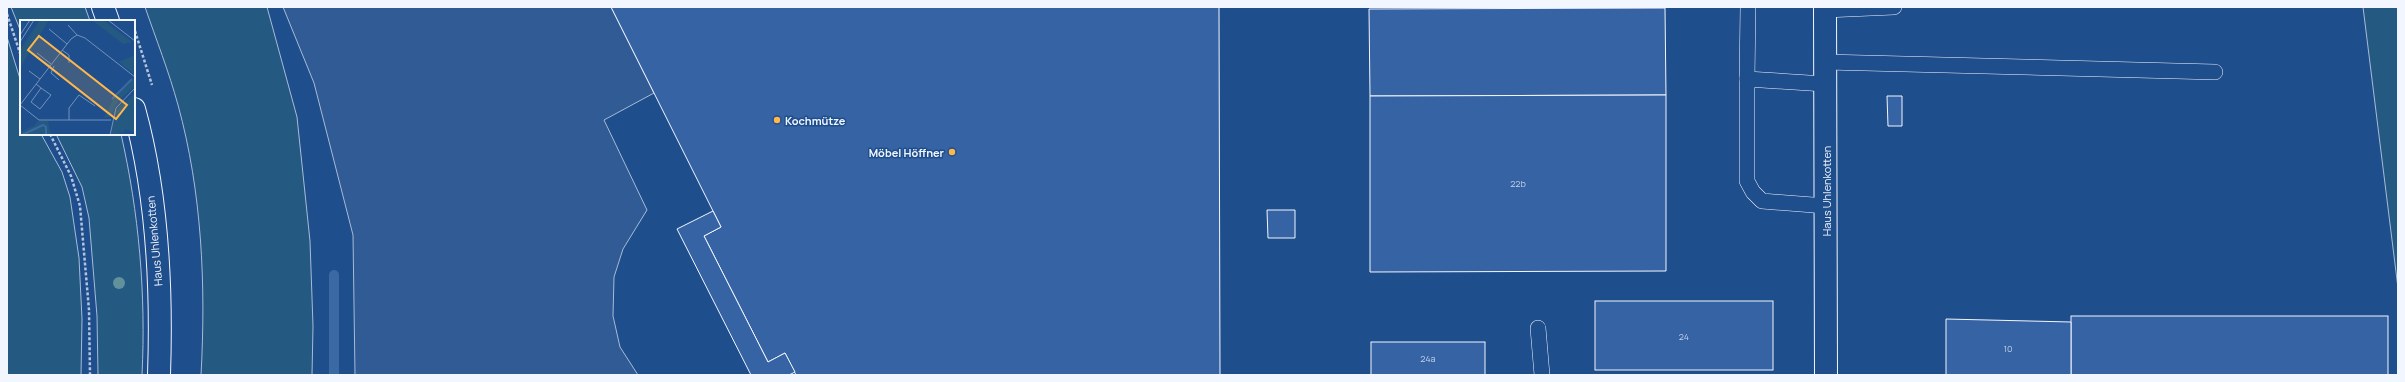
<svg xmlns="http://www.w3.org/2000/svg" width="2405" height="382" font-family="Manrope,sans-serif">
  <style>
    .green { fill: #245a82; stroke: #a8bbd7 }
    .parking { fill: #305b95; stroke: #a8bbd7 }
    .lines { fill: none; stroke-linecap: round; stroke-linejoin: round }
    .stream { stroke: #3b69a3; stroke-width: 10 }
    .building { fill: #3563a3; stroke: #f2f6ff }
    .service-casing { stroke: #f2f6ff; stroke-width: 16 }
    .minor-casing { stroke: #f2f6ff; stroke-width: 24 }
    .path { stroke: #b3c4dc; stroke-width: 2.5; stroke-dasharray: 3 2; stroke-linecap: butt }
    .service { stroke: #1f4e8c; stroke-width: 15 }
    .minor { stroke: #1f4e8c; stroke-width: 22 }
    .tree { fill: #61919a }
    .poi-dot { fill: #ffb74d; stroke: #1f4e8c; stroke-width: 1.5 }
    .labels { text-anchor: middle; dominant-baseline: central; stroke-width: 3; stroke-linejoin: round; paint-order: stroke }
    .number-label { font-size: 9px; fill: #c3d1e8 }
    .poi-label { font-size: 11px; font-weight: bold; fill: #f2f6ff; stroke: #1f4e8c; text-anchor: start }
    .street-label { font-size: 11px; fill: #f2f6ff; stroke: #1f4e8c }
    .inset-river { fill: none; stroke: #3b69a3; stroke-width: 2 }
    .inset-road { fill: none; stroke: #7391ba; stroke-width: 1 }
    .view { fill: #ffb74d; fill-opacity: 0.15; stroke: #ffb74d; stroke-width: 2 }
    .inset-edge { fill: none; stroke: #f2f6ff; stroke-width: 2 }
  </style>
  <rect width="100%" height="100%" fill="#1f4e8c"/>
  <!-- green -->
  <g class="green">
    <path d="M11,7h74l5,14h-69v11z"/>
    <path d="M145,7h122l30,110 13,124 3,85 -1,49h-111c5,-90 1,-183 -23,-270 -9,-33 -22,-66 -33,-98z"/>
    <path d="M2363,7h35v281z"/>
    <path d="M7,37l14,45v52h20l21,38 8,25 9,61 3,61 -1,56h-74z"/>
    <path d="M56,134h65c18,79 25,160 21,241h-44l-1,-59 -8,-98 -7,-31z"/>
  </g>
  <!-- parking -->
  <path class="parking" d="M283,7h328l43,86 -50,27 43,90 -24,39 -9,28 -1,39 7,31 18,28h-283l-2,-140 -39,-152z"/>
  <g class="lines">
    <!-- stream -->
    <path class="stream" d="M334,375v-100"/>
  </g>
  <!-- building -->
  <g class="building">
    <path d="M611,7h608l1,368h-424l-11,-22 -17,9 -64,-126 17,-9z"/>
    <path d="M1665,8l1,87 -296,1 -1,-87z"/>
    <path d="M1666,95v176l-296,1v-176z"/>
    <path d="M1887,96h15v30h-14z"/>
    <path d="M1267,210h28v28h-27z"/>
    <path d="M713,211l8,16 -17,9 64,126 17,-9 10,19 -6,3h-38l-74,-146z"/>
    <rect x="1595" y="301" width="178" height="69"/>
    <rect x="2071" y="316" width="317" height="59"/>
    <path d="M1946,319l125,3v53h-125z"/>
    <rect x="1371" y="342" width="114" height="33"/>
  </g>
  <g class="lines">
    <defs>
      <g id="service">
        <path d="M1825,10l69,-3"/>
        <path d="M1825,62l390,10"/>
        <path d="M1747,79l1,-72"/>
        <path d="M1825,84l-78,-5v102l6,11 9,9 64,5"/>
        <path d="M1538,328l4,47"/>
      </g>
      <g id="minor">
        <path d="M103,7l5,14"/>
        <path d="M1825,7l1,368"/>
        <path d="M134,109c23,83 28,180 25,266"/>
      </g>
    </defs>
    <!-- service casing -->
    <use href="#service" class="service-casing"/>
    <!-- minor casing -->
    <use href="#minor" class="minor-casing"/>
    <!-- path -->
    <g class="path">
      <path d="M7,14l14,42"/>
      <path d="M135,31l17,54"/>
      <path d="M50,134l21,42 9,30 9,104 1,65"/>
    </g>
    <!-- service -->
    <use href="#service" class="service"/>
    <!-- minor -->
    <use href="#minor" class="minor"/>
  </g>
  <!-- trees -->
  <circle class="tree" cx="119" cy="283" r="6"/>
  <!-- markers -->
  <g class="poi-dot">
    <circle cx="777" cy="120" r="4"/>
    <circle cx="952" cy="152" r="4"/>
  </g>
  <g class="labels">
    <!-- number labels -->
    <g class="number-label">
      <text x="1518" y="183">22b</text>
      <text x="1684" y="336">24</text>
      <text x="2008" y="348">10</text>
      <text x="1428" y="358">24a</text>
    </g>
    <!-- poi labels -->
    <g class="poi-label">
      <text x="785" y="120">Kochmütze</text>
      <text x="944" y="152" text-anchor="end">Möbel Höffner</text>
    </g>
    <!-- street labels -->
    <g class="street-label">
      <text transform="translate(1826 191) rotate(-90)">Haus Uhlenkotten</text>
      <text transform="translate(154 241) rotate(-95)">Haus Uhlenkotten</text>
    </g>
  </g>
  <!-- overview -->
  <g transform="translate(20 20)">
    <rect width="115" height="115" fill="#1f4e8c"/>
    <path d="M20,0h9l-29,48v-18zM72,0h11l29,22 -9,2zM115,35l-2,18 -14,-11zM113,59h2v7l-17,15 -8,16 -6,1 10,-20zM111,73l-13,17 17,-17v40l-10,-4 -2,4 -5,-3 4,5h-11l1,-14h4l2,-10 -4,9v-7zM18,101h10l3,14h-8l-2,-4v4h-21v-3l14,-6z" fill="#245a82"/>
    <path class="inset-river" d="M92,79l20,-20M2,115l21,-10 3,2v8"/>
    <path class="inset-road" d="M88,0l27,21M48,5l9,10M29,9l18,15M0,15l10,-15M0,22l14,-22M42,30l7,5v8M17,33l14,11M16,37l14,9M34,46l-3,7 8,7M9,51l11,8M16,64l5,4 10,7 -11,14 -9,-7 10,-14M49,100v-12l10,-13 16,11M91,100h-72l-19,-15 51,-66 6,-4 8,3 50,39M90,115l6,-27 19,-20"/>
    <path class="view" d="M19,16l88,69 -11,14 -88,-69z"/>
    <rect width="115" height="115" class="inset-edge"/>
  </g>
  <!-- border -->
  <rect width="2405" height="382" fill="none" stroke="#f2f6ff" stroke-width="16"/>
</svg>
